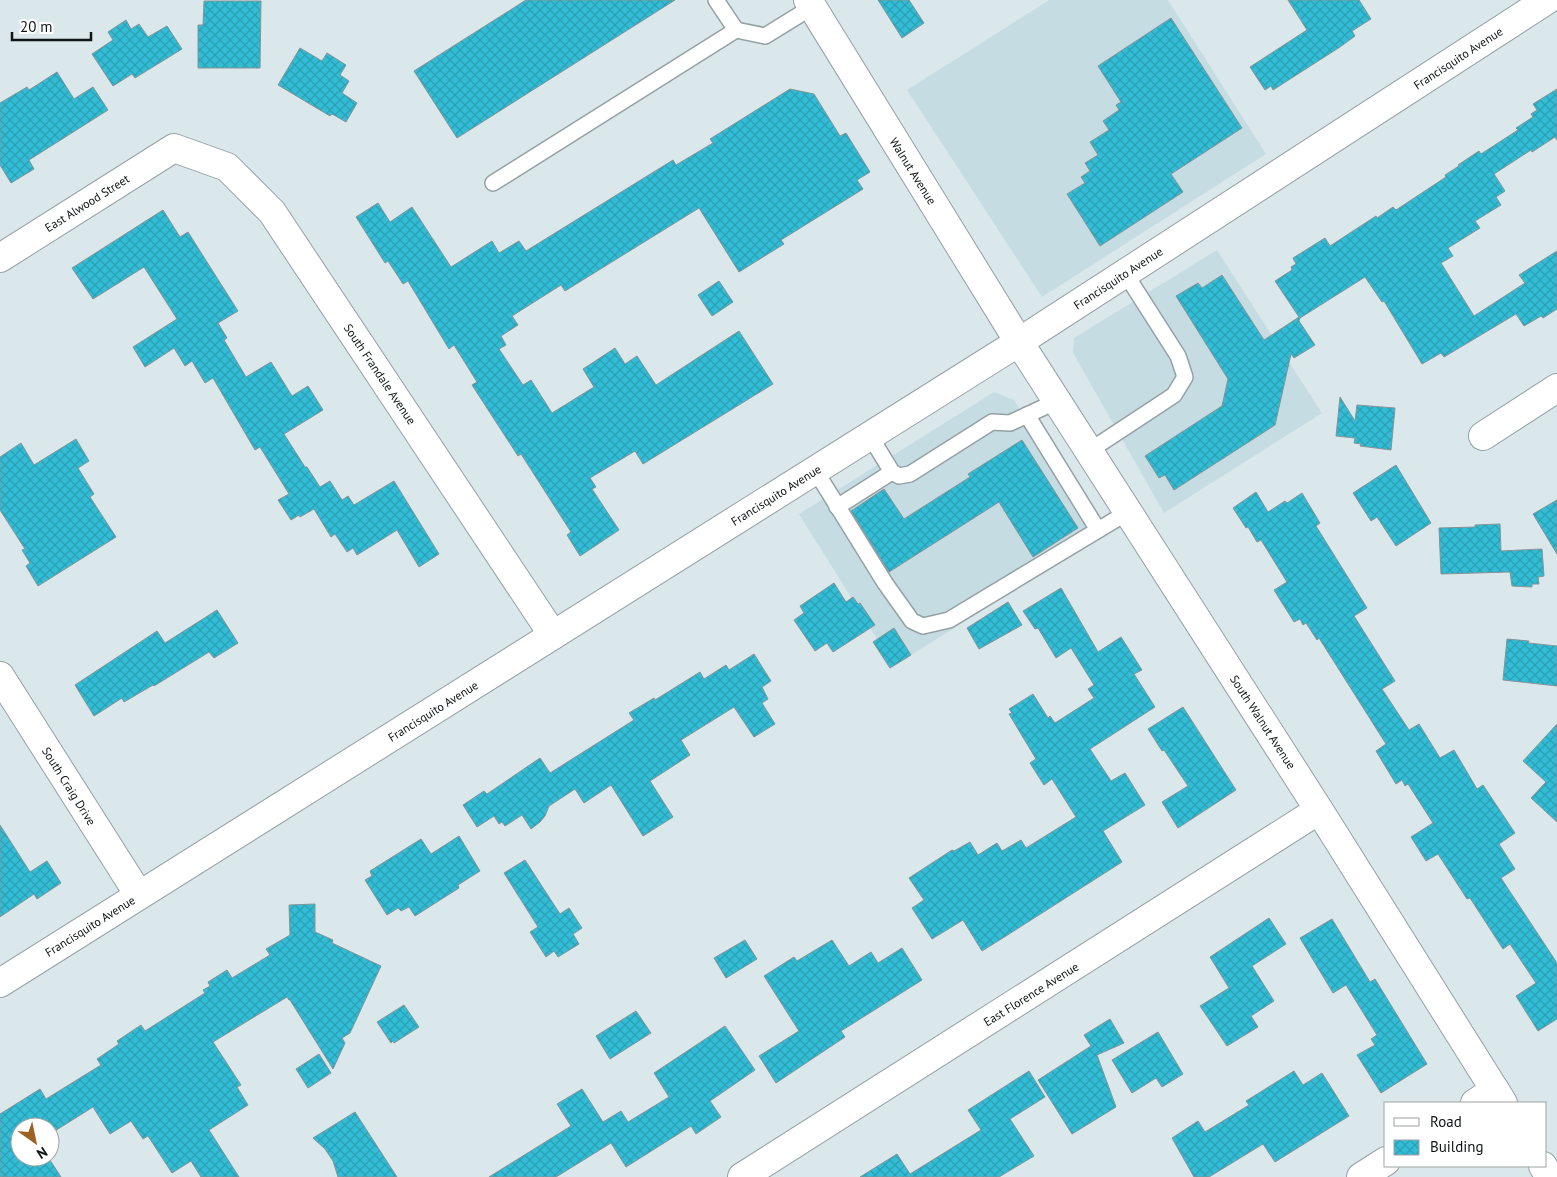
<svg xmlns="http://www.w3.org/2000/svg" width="1557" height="1177" font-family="'PT Sans',sans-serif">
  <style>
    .built { fill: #c5dde2 }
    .building { fill: url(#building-cross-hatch); stroke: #869396 }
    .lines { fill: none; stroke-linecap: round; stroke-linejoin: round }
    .service-casing { stroke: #94a1a4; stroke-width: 18 }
    .minor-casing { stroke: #94a1a4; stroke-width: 30 }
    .tertiary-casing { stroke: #94a1a4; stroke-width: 30 }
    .service { stroke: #fff; stroke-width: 15 }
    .minor { stroke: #fff; stroke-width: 28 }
    .tertiary { stroke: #fff; stroke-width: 28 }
    .labels { text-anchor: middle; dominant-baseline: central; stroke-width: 4.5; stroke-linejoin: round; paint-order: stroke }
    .street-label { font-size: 12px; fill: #0f1415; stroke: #fff }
  </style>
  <defs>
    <pattern id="building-cross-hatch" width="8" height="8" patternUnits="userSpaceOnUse" patternTransform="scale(1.25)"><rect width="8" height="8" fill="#32bcd5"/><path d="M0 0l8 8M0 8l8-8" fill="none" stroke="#2ba1b6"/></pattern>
  </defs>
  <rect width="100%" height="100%" fill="#dae8ec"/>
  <!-- built -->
  <g class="built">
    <path d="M1049,0h119l98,154 -224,143 -135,-207z"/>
    <path d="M1217,250l105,163 -158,100 -91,-160 1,-15z"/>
    <path d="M994,392l20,8 85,137 -205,129 -95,-152z"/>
  </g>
  <!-- building -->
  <g class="building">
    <path d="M526,0h149l-218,138 -43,-67z"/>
    <path d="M878,0h31l15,23 -22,15z"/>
    <path d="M1288,0h71l12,19 -19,12 3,5 -15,11 -67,43 -2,-4 -6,4 -15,-23 57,-37z"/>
    <path d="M204,1h57l-1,67h-62v-43h5z"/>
    <path d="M1171,18l71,110 -71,46 12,18 -83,54 -33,-52 18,-11 -4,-6 9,-6 -5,-8 13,-8 -8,-13 19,-12 -6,-9 16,-11 -3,-5 5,-3 -23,-36z"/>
    <path d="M126,20l5,9 8,-5 9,13 19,-11 15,23 -47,29 -3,-4 -19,12 -21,-32 21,-14 -5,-8z"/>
    <path d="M300,48l22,13 5,-8 19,12 -6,10 9,6 -7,12 15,10 -11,19 -14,-8 -2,2 -52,-31z"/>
    <path d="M57,72l17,27 19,-12 15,23 -79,50 5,9 -23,14 -11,-18v-62l27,-16 2,3z"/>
    <path d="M790,89l24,5 26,42 6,-3 24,39 -13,8 6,9 -82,51 3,4 -45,28 -40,-64 -134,83 -4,-6 -49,31 6,9 -17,11 5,9 -7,4 24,36 8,-5 21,33 42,-26 -11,-18 32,-21 10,16 12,-8 19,29 83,-54 34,53 -130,80 -8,-13 -45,27 6,9 -4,2 27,41 -39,26 -13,-21 4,-3 -50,-78 -3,2 -46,-71 5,-3 -23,-37 -5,4 -41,-68 -5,3 -15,-23 -3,2 -29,-46 22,-14 12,19 22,-15 39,60 41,-26 7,12 20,-12 7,10 147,-91 3,5 37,-22 -3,-4z"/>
    <path d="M1557,89v51l-2,-3 -23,15 -1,-2 -37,24 11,17 -9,6 5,8 -26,16 5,7 -32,20 5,8 -12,7 33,53 51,-33 -6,-8 38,-24v58l-14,9 -2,-2 -17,10 -8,-12 -72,43 -3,-4 -19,11 -38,-63 -2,1 -17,-25 -65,41 -1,3 16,24 -21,13 -3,-4 -16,71 -101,65 -9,-15 -6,3 -14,-22 77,-50 6,-27 -52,-83 22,-13 4,5 20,-13 42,65 35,-23 -24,-36 17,-11 -1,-3 5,-3 -3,-6 32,-20 5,8 46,-30 1,2 16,-11 3,3 50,-33 -1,-2 14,-9 -1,-1 21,-14 2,3 37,-24 -2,-2 17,-11 -2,-3 6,-4 -4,-6z"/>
    <path d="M163,210l17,27 8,-5 50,79 -20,12 9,15 -3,2 22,37 25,-15 21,34 16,-10 15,24 -39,24 21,33h2l13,20 10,-6 12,19 6,-4 6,9 40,-24 45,73 -20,13 -22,-37 -40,25 -4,-7 -6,4 -12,-18 -4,3 -17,-28 -14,8 -1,-2 -8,5 -13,-20 11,-6 -29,-47 -5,3 -42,-72 -8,5 -13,-22 -7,5 -11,-18 -29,19 -12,-20 44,-28 -33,-52 -51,32 -21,-31z"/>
    <path d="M719,281l14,21 -21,14 -14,-21z"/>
    <path d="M1340,397l15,24 2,-16 38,3 -4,42 -31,-4 1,-2 -7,-1 1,-5 -19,-2z"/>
    <path d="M76,439l13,22 -11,7 16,26 -4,3 26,40 -78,49 -12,-20 4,-3 -8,-13 3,-1 -25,-39v-53l21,-14 13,22z"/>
    <path d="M1022,440l56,88 -45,29 -34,-55 -110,70 -38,-61 33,-22 20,30 66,-42 -2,-3z"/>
    <path d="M1396,465l35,58 -35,23 -19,-29 -6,4 -18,-28z"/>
    <path d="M1256,492l12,20 17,-11 2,2 15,-10 18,30 -4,3 51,82 -13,8 41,65 -13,8 27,41 10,-6 21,34 14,-8 23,39 6,-4 32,48 -16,11 16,25 -14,9 56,85v56l-19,12 -22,-35 20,-13 -26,-39 -7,5 -33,-51 -3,1 -29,-45 -12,7 -15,-24 22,-14 -25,-39 -3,2 -3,-6 -6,4 -20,-33 10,-7 -67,-106 -2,2 -11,-17 -3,2 -3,-6 -6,3 -20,-32 13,-8 -26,-42 -4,2 -9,-15 -2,1 -13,-20z"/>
    <path d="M1557,500v54l-24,-40z"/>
    <path d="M1500,524l1,27 41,-2 2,27 -6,1 1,7h-7v3l-20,-1 -2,-14 -69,2 -2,-46 36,-1v-2z"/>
    <path d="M834,583l12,19 7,-5 5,7 2,-1 15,22 -42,27 -6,-9 -12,8 -21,-31 10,-7 -4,-7z"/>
    <path d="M1061,588l37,64 23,-15 21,33 -8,4 21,33 -65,42 21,32 14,-8 20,32 -42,26 19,31 -116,74 -24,15 -19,-31 -31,19 -20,-31 12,-8 -15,-22 43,-28 2,1 16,-9 8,13 19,-12 5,8 19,-11 5,8 50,-31 -24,-38 -8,6 -14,-22 6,-4 -27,-45 3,-1 -3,-4 24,-15 15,24 2,-2 5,7 39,-25 -6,-9 6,-4 -23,-37 -15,10 -18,-30 -3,1 -12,-18z"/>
    <path d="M1008,602l14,23 -43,24 -12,-21z"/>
    <path d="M217,610l21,33 -24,15 -5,-6 -55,34 -1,-1 -29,17 -2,-4 -28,18 -19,-31 82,-54 8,12z"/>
    <path d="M894,628l17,27 -21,13 -17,-26z"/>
    <path d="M1507,639l22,2 -1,2 29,3v40l-54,-6z"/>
    <path d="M754,654l17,27 -9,6 6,12 -6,4 13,21 -21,13 -20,-30 -53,33 9,15 -40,26 23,36 -30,19 -32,-51 -27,18 -9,-14 -26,17 -4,10 -5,6 -9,7 -9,-14 -17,11 -3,-4 -3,2 -5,-8 -17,11 -14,-22 21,-14 3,3 53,-36 10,15 84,-53 -5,-7 25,-15 1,2 45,-28 4,7 22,-14 3,5z"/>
    <path d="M1183,707l53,83 -58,38 -16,-26 26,-16 -24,-36 -2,1 -14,-22z"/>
    <path d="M1557,724v98l-26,-24 15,-16 -23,-21z"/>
    <path d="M0,825l30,47 17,-11 14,22 -24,16 -3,-5 -34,23z"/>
    <path d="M459,836l21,35 -22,14 1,3 -44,28 -6,-9 -8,4 -3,-3 -11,7 -22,-35 7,-4 -2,-5 51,-32 10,15z"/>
    <path d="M525,860l35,54 9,-6 13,20 -9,6 6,10 -21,13 -4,-6 -8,6 -16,-25 8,-5 -34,-54z"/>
    <path d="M315,904v28l18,8 -1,3 49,23 -31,67 -8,5 3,5 -12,26 -43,-69h-1l-2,-3 -74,45 28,43 -4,2 11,18 -39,25 30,47h-38l-10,-16 -19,12 -24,-37 -5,3 -12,-18 -21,13 -17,-27 -43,27v-7h-30v30h28l13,20h-61v-63l40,-25 6,10 55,-34 -4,-6 22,-15 -2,-3 24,-16 4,6 60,-38 -2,-3 7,-4 -2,-4 19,-12 5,8 38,-23 -4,-6 24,-14 -1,-30z"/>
    <path d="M1269,918l17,26 -34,22 22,35 -23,15 7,11 -31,19 -27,-40 29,-18 -19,-31z"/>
    <path d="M1332,919l38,63 5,-3 52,85 -46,29 -24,-38 18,-10 -4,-6 6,-4 -31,-50 -13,8 -33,-55z"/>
    <path d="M745,940l12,19 -31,19 -12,-20z"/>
    <path d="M832,940l17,26 22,-14 7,11 24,-15 20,32 -81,51 4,6 -69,46 -17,-27 40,-25 -35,-55 30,-19 3,4z"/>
    <path d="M404,1005l15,22 -25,16 -1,-2 -2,2 -14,-21z"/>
    <path d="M636,1011l15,22 -41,26 -14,-23z"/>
    <path d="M1110,1019l14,24 -27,12 19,52 -44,27 -34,-54 53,-34 -7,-11z"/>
    <path d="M725,1026l30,44 -45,31 11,16 -25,17 -5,-8 -65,41 -15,-24 -55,34h-67l82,-51 -14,-22 25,-15 21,33 18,-11 7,11 41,-25 -15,-24z"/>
    <path d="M1158,1032l25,42 -21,13 -6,-9 -24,15 -20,-33z"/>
    <path d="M319,1054l12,19 -23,15 -12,-19z"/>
    <path d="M1029,1071l16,26 -35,22 24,37 -35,21h-139l37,-23 13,20 71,-44 -13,-20z"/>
    <path d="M1294,1071l9,14 19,-12 27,43 -74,46 -12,-18 -54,33h-15l-22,-39 26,-17 7,11 44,-27 -3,-4z"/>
    <path d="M355,1112l42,65h-59l-5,-16 -8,-12 -12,-11z"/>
  </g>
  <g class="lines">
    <defs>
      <g id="service">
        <path d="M736,30l29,6 47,-29"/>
        <path d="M493,183l243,-153 -20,-30"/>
        <path d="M1027,415l71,115"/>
        <path d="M870,436l22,36 7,4 11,-2 82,-52 18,1 47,-22"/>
        <path d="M1089,451l85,-56 11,-18 -7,-21 -53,-83"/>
        <path d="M815,470l70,113 27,38 11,5 26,-6 179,-108"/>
        <path d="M837,507l55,-35"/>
      </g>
      <g id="minor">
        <path d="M0,258l174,-110 53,19 45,45 281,423"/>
        <path d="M1483,436l74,-48"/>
        <path d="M0,676l139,219"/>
        <path d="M1475,1103l20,-13"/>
        <path d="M742,1177l577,-367"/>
        <path d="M1361,1177l25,-16"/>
      </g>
      <g id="tertiary">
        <path d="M808,0l211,342 300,468 184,293"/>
        <path d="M0,983l1019,-641 528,-342"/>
        <path d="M1543,1166l7,11"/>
      </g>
    </defs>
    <!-- service casing -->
    <use href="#service" class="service-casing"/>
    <!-- minor casing -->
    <use href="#minor" class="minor-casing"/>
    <!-- tertiary casing -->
    <use href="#tertiary" class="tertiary-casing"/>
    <!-- service -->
    <use href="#service" class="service"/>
    <!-- minor -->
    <use href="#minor" class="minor"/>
    <!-- tertiary -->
    <use href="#tertiary" class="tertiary"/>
  </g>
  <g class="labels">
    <!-- street labels -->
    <g class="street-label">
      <text transform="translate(1458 58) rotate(-33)">Francisquito Avenue</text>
      <text transform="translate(913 171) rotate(58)">Walnut Avenue</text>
      <text transform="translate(87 203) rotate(-32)">East Alwood Street</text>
      <text transform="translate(1118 278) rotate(-33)">Francisquito Avenue</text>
      <text transform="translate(380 374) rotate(56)">South Frandale Avenue</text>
      <text transform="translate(776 495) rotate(-32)">Francisquito Avenue</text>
      <text transform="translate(433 711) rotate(-32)">Francisquito Avenue</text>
      <text transform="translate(1263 722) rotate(57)">South Walnut Avenue</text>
      <text transform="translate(69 786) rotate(58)">South Craig Drive</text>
      <text transform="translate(90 926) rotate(-32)">Francisquito Avenue</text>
      <text transform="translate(1031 994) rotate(-32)">East Florence Avenue</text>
    </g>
  </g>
  <!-- legend -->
  <rect x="1384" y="1102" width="162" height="65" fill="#ffffff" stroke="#9fa1a1"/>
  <rect x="1394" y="1118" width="25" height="8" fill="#ffffff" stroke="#9fa1a1"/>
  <text x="1430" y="1127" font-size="15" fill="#0f1415">Road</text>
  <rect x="1394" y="1140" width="25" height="15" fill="url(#building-cross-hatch)" stroke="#9fa1a1"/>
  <text x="1430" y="1152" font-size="15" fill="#0f1415">Building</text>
  <!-- north arrow -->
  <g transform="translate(35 1142) rotate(147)"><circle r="24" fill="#ffffff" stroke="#9fa1a1"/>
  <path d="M0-4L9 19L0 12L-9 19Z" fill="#9d6223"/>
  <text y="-8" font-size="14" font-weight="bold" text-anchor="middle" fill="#0f1415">N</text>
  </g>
  <!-- scale -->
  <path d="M12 32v8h79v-8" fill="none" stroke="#0f1415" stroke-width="2.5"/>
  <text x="20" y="32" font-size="15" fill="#0f1415" stroke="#ffffff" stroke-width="4" paint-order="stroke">20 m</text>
</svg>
